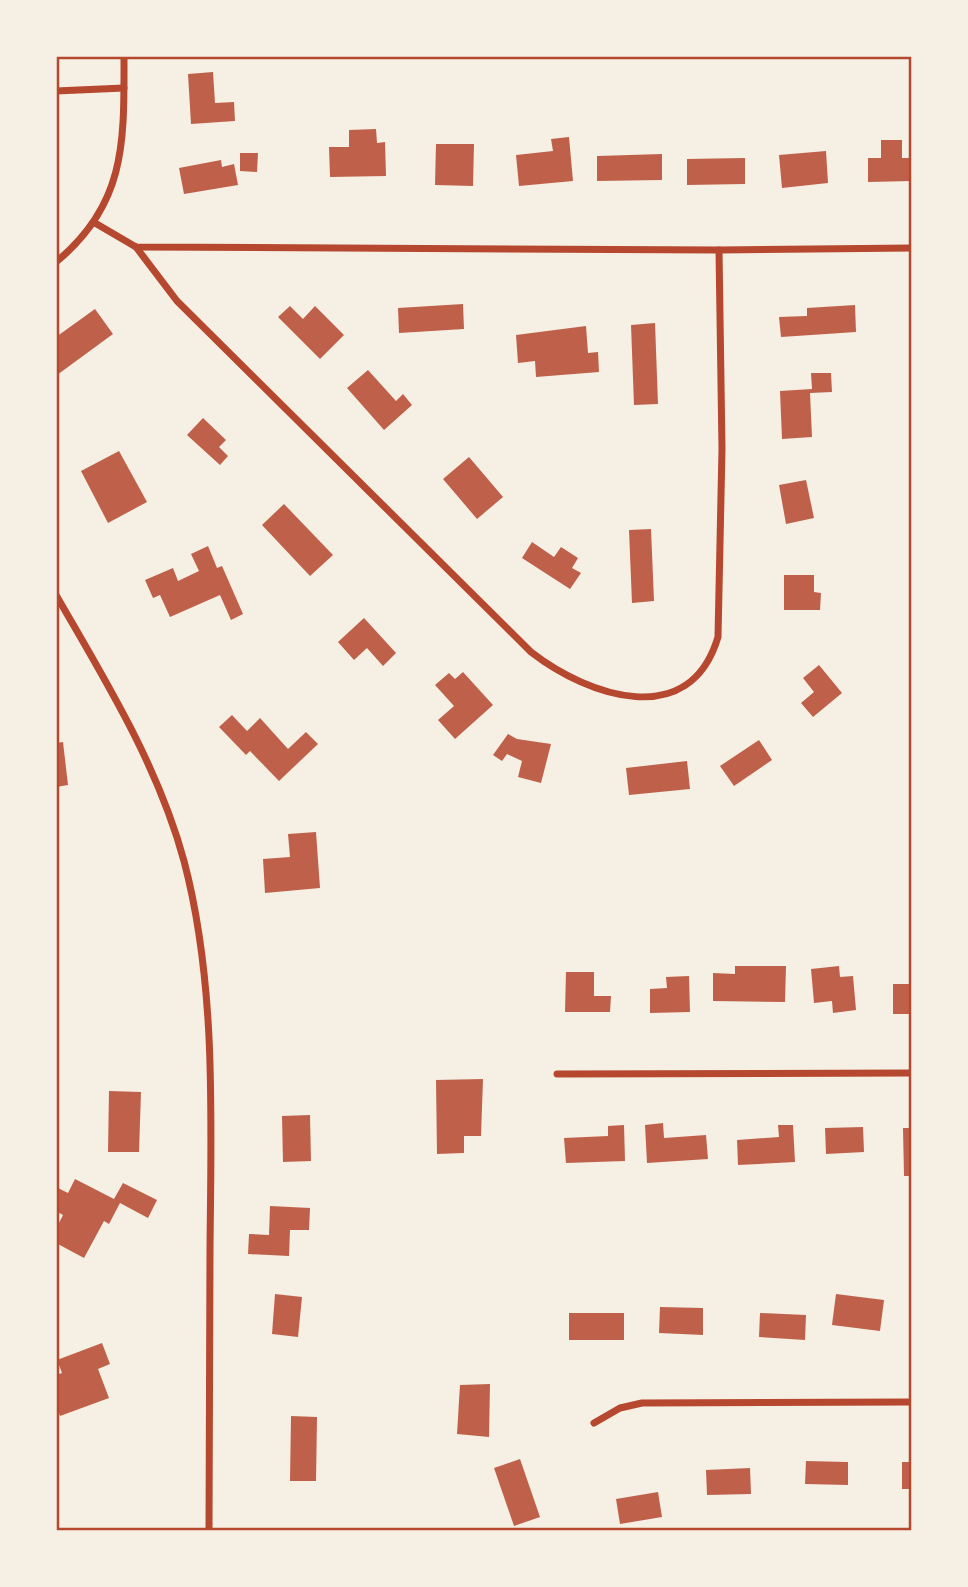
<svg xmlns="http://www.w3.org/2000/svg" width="968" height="1587" font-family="Overpass,sans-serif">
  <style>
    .building { fill: #bf614a }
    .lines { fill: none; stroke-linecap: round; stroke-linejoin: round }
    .minor { stroke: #b5482f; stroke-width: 7 }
    .neatline { fill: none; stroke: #b5482f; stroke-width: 2.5 }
  </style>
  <rect width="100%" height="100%" fill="#f6efe4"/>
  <!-- building -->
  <g class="building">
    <path d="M213,72l2,31 19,-1 1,19 -44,3 -3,-50z"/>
    <path d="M376,129l1,14 8,-1 1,34 -56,1 -1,-30h20v-17z"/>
    <path d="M569,137l4,44 -54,5 -3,-31 37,-4 -2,-12z"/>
    <path d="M881,140h21v18h10v23l-44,1v-24h13z"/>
    <path d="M436,144h38l-1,42 -38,-1z"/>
    <path d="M826,151l2,32 -46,5 -3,-33z"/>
    <path d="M240,153h18l-1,19 -17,-1z"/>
    <path d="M662,154v26l-65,1v-25z"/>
    <path d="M745,158v26l-58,1v-26z"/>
    <path d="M221,160l1,7 12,-3 4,21 -54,9 -5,-26z"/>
    <path d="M463,304l1,25 -65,4 -1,-25z"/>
    <path d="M855,305l1,27 -75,5 -2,-20 28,-1v-8z"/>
    <path d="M290,306l13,13 12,-13 29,29 -24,24 -42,-42z"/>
    <path d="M95,309l18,25 -56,41 -1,-38z"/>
    <path d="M655,323l3,81 -24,1 -3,-80z"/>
    <path d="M586,326l2,27 10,-1 1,20 -63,5 -1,-16 -17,2 -2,-28z"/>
    <path d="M368,370l28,31 7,-7 9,11 -28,25 -37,-42z"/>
    <path d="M811,373h20l1,19 -22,1 2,44 -30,2 -2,-48 32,-2z"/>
    <path d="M203,418l23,22 -7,7 9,9 -8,9 -33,-30z"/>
    <path d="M119,451l28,51 -39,21 -27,-52z"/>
    <path d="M469,457l34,40 -26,22 -34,-40z"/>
    <path d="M806,480l8,38 -28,6 -7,-39z"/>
    <path d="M284,504l49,51 -23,21 -48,-51z"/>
    <path d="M651,529l3,72 -22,2 -3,-73z"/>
    <path d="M532,542l22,15 7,-10 17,11 -6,10 9,5 -11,16 -48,-31z"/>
    <path d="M208,546l9,22 5,-2 21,48 -12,6 -11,-25 -50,22 -10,-22 -7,3 -8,-18 28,-12 5,13 21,-10 -8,-17z"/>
    <path d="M784,575h30v17l7,1 -1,17h-36z"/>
    <path d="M364,618l32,35 -13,13 -16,-18 -13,12 -16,-18z"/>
    <path d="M819,665l23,28 -29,24 -12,-14 13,-11 -11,-14z"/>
    <path d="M463,672l30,33 -38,34 -17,-19 16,-14 -19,-21 14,-12 6,6z"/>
    <path d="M232,715l15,16 13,-13 28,31 18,-17 12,12 -39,37 -29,-30 -4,4 -27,-28z"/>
    <path d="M508,734l9,5 34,5 -10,39 -23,-6 4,-16 -15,-7 -5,7 -9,-6z"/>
    <path d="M759,740l13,20 -38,26 -14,-20z"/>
    <path d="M63,742l5,43 -12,2v-44z"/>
    <path d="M687,761l3,28 -61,6 -3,-27z"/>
    <path d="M316,832l4,56 -55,5 -2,-34 27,-2 -2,-23z"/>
    <path d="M735,966h51l-1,36 -72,-1v-28l22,1z"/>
    <path d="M839,966l1,11 13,-1 3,34 -23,3 -1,-12 -18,2 -3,-34z"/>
    <path d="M566,972h28v24h17l-1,16h-45z"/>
    <path d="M689,976l1,36 -40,1v-24l17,-1 -1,-11z"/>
    <rect x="893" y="984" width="19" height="30"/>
    <path d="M483,1079l-2,57h-17v17l-27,1 -1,-74z"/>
    <path d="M109,1091l32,1 -2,60h-31z"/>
    <path d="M310,1115l1,46 -28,1 -1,-46z"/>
    <path d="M663,1123l1,15 42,-3 2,24 -61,4 -2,-38z"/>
    <path d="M624,1125l1,36 -59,2 -2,-25 44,-2v-10z"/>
    <path d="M778,1125h15l2,37 -57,3 -1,-25 42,-3z"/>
    <path d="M863,1127l1,25 -38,2 -1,-26z"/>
    <path d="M903,1128h9v48h-8z"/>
    <path d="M75,1179l39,20 9,-16 34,17 -9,18 -28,-15 -11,21 -5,-3 -20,37 -28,-15v-14l7,-14 -7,-4v-24l12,6z"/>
    <path d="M270,1206l40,2 -1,22h-19l-1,26 -41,-2 1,-20 20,1z"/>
    <path d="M275,1294l27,3 -4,40 -26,-3z"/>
    <path d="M836,1294l48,6 -4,31 -48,-6z"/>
    <path d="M660,1307l43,1v27l-44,-2z"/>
    <rect x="569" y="1313" width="55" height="27"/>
    <path d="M760,1313l46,2 -1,25 -46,-3z"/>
    <path d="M102,1343l8,21 -12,5 11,29 -49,18 -4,-11v-30l6,-2 -5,-13z"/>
    <path d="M490,1384l-1,53 -32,-3 3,-49z"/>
    <path d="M291,1416l26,1 -1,64h-26z"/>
    <path d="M520,1459l20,58 -26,9 -20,-58z"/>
    <path d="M806,1461l42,1v23l-43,-1z"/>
    <rect x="902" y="1462" width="10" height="27"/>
    <path d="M750,1468l1,26 -44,1 -1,-25z"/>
    <path d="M658,1492l4,25 -42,7 -4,-25z"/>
  </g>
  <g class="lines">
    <!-- minor -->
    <g class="minor">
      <path d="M56,91l68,-3"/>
      <path d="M95,223l41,24 583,3 193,-2"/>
      <path d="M136,247l41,54 354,351c58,45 159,79 187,-15l4,-188 -3,-199"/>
      <path d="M56,262c71,-58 68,-122 68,-206"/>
      <path d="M56,595c49,85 102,170 128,266 33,125 27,261 26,389 -1,94 0,187 -1,281"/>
      <path d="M557,1074l355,-1"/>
      <path d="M594,1423l26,-15 22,-5 270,-1"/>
    </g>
  </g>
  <!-- border -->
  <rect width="968" height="1587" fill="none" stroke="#f6efe4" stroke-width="116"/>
  <rect x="58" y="58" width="852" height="1471" class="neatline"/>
</svg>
